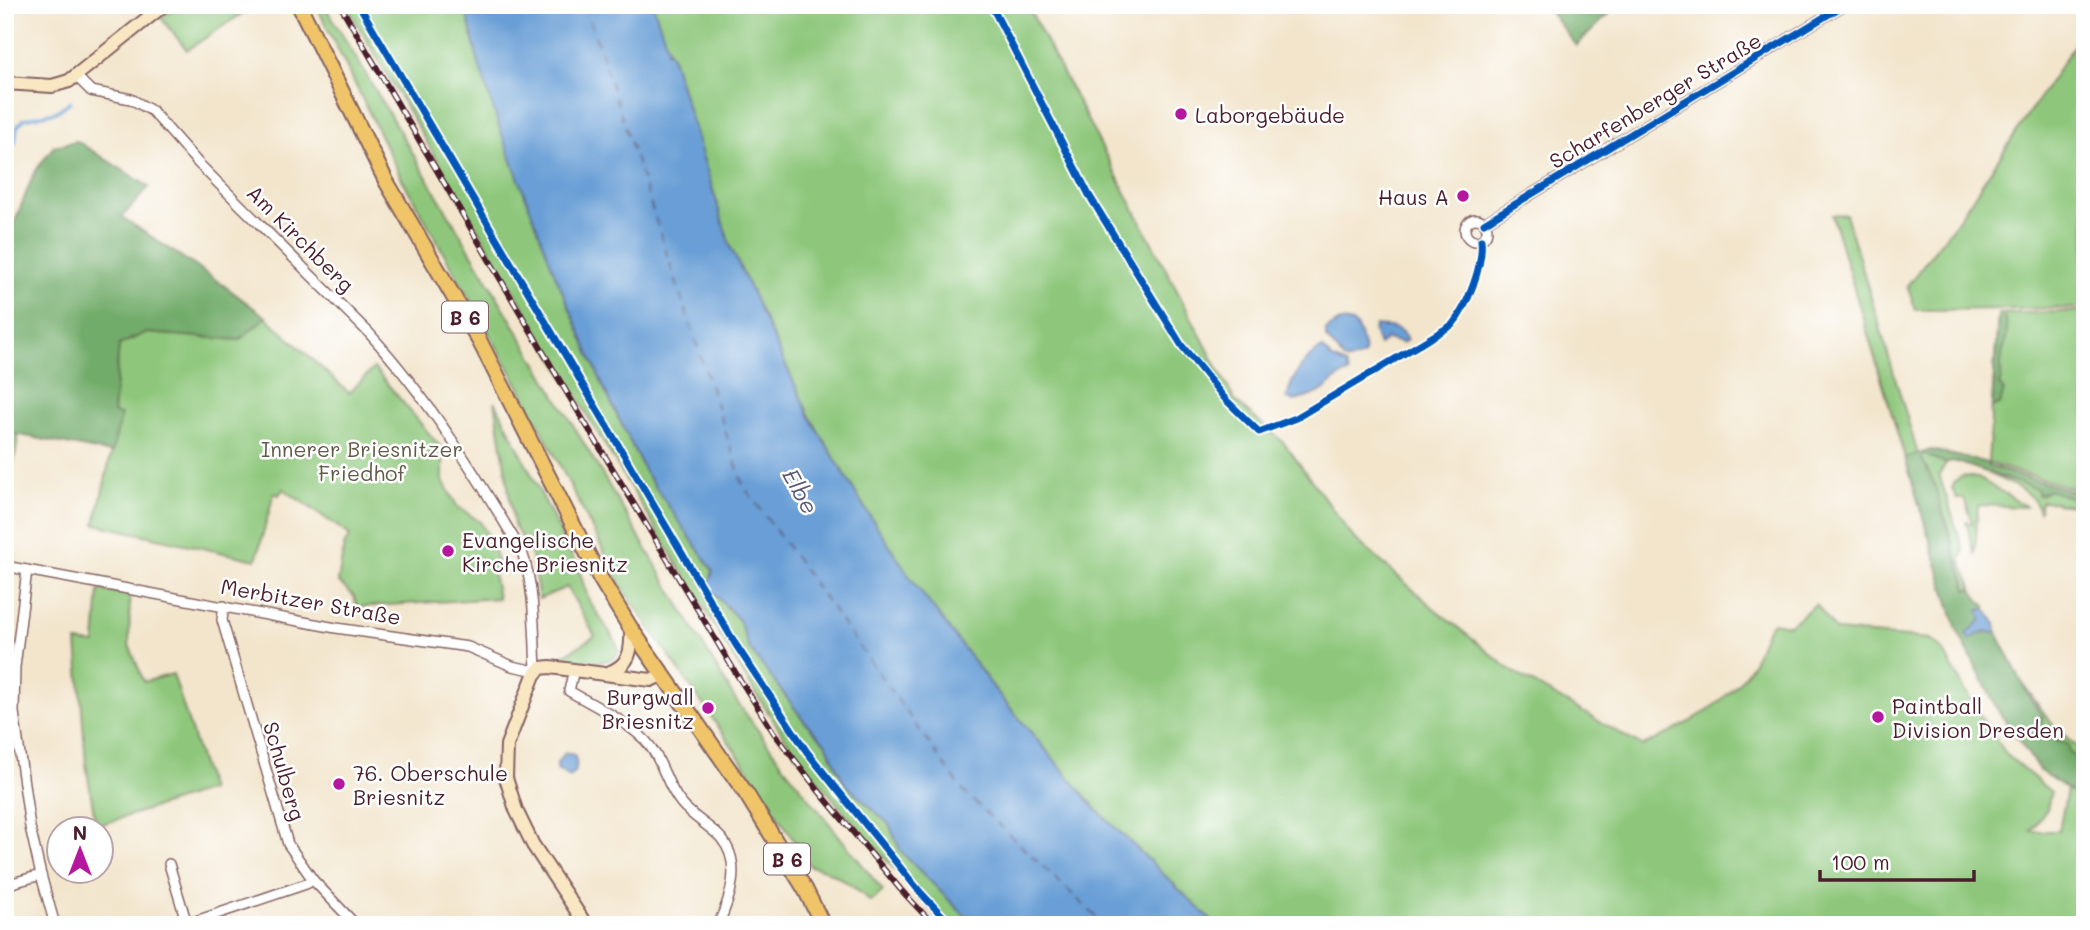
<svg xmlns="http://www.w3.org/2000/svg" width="2090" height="930" font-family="Mali,sans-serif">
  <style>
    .green { fill: #8ec77b; stroke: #6c7353; stroke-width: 2 }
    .forest { fill: #72ac6b; stroke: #5e664b; stroke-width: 2 }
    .water { fill: #699fd6; stroke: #5a5f80; stroke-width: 2 }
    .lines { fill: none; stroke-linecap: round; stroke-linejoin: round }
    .stream { stroke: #699fd6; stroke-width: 3.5 }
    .ferry { stroke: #585978; stroke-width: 2; stroke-dasharray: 9 7; stroke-linecap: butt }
    .street-casing { stroke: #856463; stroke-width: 12 }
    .secondary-casing { stroke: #856463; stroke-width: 16 }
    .primary-casing { stroke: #856463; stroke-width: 18 }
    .street { stroke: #fff; stroke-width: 9 }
    .secondary { stroke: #f9e7c3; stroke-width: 12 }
    .primary { stroke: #f0c469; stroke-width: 14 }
    .rail-casing { stroke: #4a1f2b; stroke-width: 6 }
    .rail { stroke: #fff; stroke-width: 3.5; stroke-dasharray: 10; stroke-linecap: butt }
    .cycleway-casing { stroke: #fff; stroke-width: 11 }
    .cycleway { stroke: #0057b8; stroke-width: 7 }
    .poi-dot { fill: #b5179e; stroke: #fff; stroke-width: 2.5 }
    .labels { text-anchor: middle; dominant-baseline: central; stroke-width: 5; stroke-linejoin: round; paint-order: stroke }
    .shield { fill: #fff; stroke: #80626b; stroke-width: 2 }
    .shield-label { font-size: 19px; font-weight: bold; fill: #4a1f2b }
    .street-label { font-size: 21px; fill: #4a1f2b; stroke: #fff }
    .poi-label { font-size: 21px; fill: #4a1f2b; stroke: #fff; text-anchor: start }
    .park-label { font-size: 21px; fill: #625a47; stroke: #fff }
    .water-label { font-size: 23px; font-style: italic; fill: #585978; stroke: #fff }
  </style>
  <rect width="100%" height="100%" fill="#fff"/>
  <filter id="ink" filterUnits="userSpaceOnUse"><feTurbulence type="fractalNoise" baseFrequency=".0143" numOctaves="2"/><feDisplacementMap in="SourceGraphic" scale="14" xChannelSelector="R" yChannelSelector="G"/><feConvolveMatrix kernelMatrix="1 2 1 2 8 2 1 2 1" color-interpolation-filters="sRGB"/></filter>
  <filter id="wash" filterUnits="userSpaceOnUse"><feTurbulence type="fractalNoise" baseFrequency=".00686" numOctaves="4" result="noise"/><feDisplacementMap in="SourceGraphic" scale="28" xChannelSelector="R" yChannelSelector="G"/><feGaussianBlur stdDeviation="1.57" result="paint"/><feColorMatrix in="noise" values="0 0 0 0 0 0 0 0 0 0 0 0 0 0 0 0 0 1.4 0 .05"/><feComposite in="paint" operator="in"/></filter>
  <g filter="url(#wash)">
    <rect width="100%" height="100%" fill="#f2e5cc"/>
    <!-- green -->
    <g class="green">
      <path d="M181,5h74l-68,45 -26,-32z"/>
      <path d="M316,5h8l31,51 380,643 54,74 94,118 -12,11c-15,-14 -40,-33 -61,-36l-52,-82 -135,-195 -99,-194 -122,-216z"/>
      <path d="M346,5h119l14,60 124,321 42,86 68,99 -5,16 31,33 10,28 57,75 21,22 17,38 45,41 12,28 73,73h-28l-86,-94 -65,-78 -41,-62 -161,-266z"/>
      <path d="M653,5h374l208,396 49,42 69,94 82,72 77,62 130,75c37,-16 78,-38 103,-71 13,-16 15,-39 28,-53l16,3 27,-21 20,27 94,8 12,10 33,59 32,47 44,37 -4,17 -16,22h28l8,-42 18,11v125h-869l-120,-116 -96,-113 -88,-116 -51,-78 -51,-85 -80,-171 -59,-192 -4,-3 1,-1z"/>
      <path d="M2085,29v279l-169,2 -9,-24 51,-66z"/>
      <path d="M1846,214l72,240 -13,4 -73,-243z"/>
      <path d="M2085,311v181l-97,-29 10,-149z"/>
      <path d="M266,317l83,76 25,-25 69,82v31l14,25 23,16 11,19 9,30 -7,2 5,25 -141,9 -3,-11 -16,-14 6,-36 6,-11 -67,-46 -4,6 -5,-2 -18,67 -161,-36 25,-108 -7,-2 6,-69 26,-12 94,7z"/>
      <path d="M495,401l84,169 10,31 26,39 4,11 -6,8 -17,4 -36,-5 35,-22 -28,-49 -28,12 -8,-47 -17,-26z"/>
      <path d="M5,432l14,2 -14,73z"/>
      <path d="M1924,455l22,8 -7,12 25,76 -4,9 13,29 -5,1 -14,-39 -6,-25 -27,-69z"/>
      <path d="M1987,473l49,14 5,8 8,-5 32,8 4,11h-10v-3l-18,-2v-2l-16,-1 -2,11c-4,-22 -34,-30 -52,-39z"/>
      <path d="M1963,476l15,2 49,29 -49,-2 -3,50 -9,-33 7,1 -9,-25 -7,1 -5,-10 3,-8z"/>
      <path d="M99,590l31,5 -1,50 15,37 29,-8 37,116 -114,36 -10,-62 -9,-122 18,2z"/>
      <path d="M2024,685l29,40 32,29v6l-15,-7 -10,-12h-4l-14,-17 1,-8z"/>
    </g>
    <!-- forest -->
    <g class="forest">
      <path d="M1545,5h73l-42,41z"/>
      <path d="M77,141l72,46 -27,30 100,67 44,33 -27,23 -94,-7 -26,12 -6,68 8,2 -9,38 -107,-21v-185l29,-74 20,-27z"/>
      <path d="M1998,317h6c8,12 -2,32 -3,45 -1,10 3,13 -2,23l5,6 -4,14 -8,2z"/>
      <path d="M1931,450l57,13v3l97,29v11l-4,-8h-9l-23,-8 -11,5 -1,-6 -77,-26 -8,-2 -6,2 -22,-8 -3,2 13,26 20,68 13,39 6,-1 5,10 8,7v3h-4v11l-16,14 3,5 13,-7 15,1 35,69 11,14 -2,2 1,6 14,17 12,3 2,9 15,7v40l-45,-29 -43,-62 -40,-79 -52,-172z"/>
    </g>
    <!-- water -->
    <g class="water">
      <path d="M465,5h188l16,46h-2l4,3 59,192 80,171 51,85 51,78 88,116 96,113 120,116h-242l-73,-73 -12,-28 -45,-41 -17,-38 -21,-22 -57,-75 -10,-28 -31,-33 5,-16 -68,-99 -42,-86 -49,-114 -54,-143 -21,-64z"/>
      <path d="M1340,321c15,1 17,3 21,17 3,8 5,9 2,18l-14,5 -6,-2 -6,-9 -11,-12v-8z"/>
      <path d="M1375,326c15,2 25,-2 32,14l-5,3 -15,-4 -8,6 -5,-13z"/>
      <path d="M1323,348l8,10 15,7 3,8c-12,3 -14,8 -23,15 -10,8 -21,10 -32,13l-7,-3c4,-20 18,-41 36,-50z"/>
      <path d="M1986,609l10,15 1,9 -15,-1 -13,8 -3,-6 16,-14 -3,-10z"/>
      <path d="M565,753l9,2c4,7 3,16 -4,22l-13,-8v-6z"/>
    </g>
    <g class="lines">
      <!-- stream -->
      <path class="stream" d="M5,159l10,-16 2,-16 7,-8 32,-7 14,-10"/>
      <!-- ferry -->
      <path class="ferry" d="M585,5l158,480 221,307 141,133"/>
    </g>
  </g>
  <g filter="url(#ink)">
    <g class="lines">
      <defs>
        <g id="street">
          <circle cx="1476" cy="230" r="11"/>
          <path d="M1484,223l360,-218"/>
          <path d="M5,566l331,62 132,19 44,19 24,5c-2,-39 -1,-83 -14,-119 -45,-76 -93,-153 -153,-219l-170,-169 -47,-53 -21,-12 -40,-8 -14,-14"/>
          <path d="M27,570l-12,97 -1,45 16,115 11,48 14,50"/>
          <path d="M224,606l-2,14 66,224 25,36 43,45"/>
          <path d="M574,669l-5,22c24,14 64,33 81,55 13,17 17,40 31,57 11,14 28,22 40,35 22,26 9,61 -3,87"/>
          <path d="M169,864l18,60"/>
          <path d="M5,885l36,-10"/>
          <path d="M184,925l122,-41 7,-4"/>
        </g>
        <g id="secondary">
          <path d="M5,83l47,3 17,-5 95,-76"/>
          <path d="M608,673c22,-8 24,-22 23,-44"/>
          <path d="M586,925l-53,-80 -17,-35 -10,-32 1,-33 27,-70 6,-7 10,-1 101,13 12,-6"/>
        </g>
        <path id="primary" d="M299,5l87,176 94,161 120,236 31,51 116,166 58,94 18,36"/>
      </defs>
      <!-- street casing -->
      <use href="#street" class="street-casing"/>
      <!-- secondary casing -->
      <use href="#secondary" class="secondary-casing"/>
      <!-- primary casing -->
      <use href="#primary" class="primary-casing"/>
      <!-- street -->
      <use href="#street" class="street"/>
      <!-- secondary -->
      <use href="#secondary" class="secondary"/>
      <!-- primary -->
      <use href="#primary" class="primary"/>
      <defs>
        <path id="rail" d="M340,5l230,393 167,277 37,58 44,57 83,100 33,35"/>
      </defs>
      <!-- rail casing -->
      <use href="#rail" class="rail-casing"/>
      <!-- rail -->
      <use href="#rail" class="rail"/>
      <defs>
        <g id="cycleway">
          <path d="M359,5l377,640 71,107 113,140 31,33"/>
          <path d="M991,5l98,190 93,151 44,54 33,32 37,-14 156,-93c15,-17 32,-62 29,-85"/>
          <path d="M1484,223l360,-218"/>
        </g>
      </defs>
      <!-- cycleway casing -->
      <use href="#cycleway" class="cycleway-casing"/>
      <!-- cycleway -->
      <use href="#cycleway" class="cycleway"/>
    </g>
  </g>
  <!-- markers -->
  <g class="poi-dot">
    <circle cx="1181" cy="114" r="7"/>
    <circle cx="1463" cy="196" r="7"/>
    <circle cx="448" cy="551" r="7"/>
    <circle cx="708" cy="708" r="7"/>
    <circle cx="1878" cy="717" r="7"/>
    <circle cx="339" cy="784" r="7"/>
  </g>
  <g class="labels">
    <!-- shield labels -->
    <g class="shield">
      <rect x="442" y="301.5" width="46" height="31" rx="5"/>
      <rect x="764" y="843.5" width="46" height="31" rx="5"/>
    </g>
    <g class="shield-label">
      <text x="465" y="317">B 6</text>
      <text x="787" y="859">B 6</text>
    </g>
    <!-- street labels -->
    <g class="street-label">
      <text transform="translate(1655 100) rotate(-31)">Scharfenberger Straße</text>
      <text transform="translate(301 238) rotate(45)">Am Kirchberg</text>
      <text transform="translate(311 601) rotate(10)">Merbitzer Straße</text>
      <text transform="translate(285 771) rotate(74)">Schulberg</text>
    </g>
    <!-- poi labels -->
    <g class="poi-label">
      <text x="1195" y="114">Laborgebäude</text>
      <text x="1449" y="196" text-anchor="end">Haus A</text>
      <text x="462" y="539">Evangelische<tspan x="462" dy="24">Kirche Briesnitz</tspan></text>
      <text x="694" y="696" text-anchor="end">Burgwall<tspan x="694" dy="24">Briesnitz</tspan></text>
      <text x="1892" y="705">Paintball<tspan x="1892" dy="24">Division Dresden</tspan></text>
      <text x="353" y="772">76. Oberschule<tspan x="353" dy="24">Briesnitz</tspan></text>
    </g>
    <!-- park labels -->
    <g class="park-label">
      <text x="362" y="448">Innerer Briesnitzer<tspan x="362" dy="24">Friedhof</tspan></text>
    </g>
    <!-- water labels -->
    <g class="water-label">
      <text transform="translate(801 491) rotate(61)">Elbe</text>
    </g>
  </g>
  <!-- margin -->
  <rect width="2090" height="930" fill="none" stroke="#fff" stroke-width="28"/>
  <!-- north arrow -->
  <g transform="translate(80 850)"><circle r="33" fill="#ffffff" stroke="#b7a5aa" stroke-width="2"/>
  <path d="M0-5L12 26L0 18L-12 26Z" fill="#b5179e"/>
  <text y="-10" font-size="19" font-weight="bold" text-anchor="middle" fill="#4a1f2b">N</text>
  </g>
  <!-- scale -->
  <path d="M1820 870v10h154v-10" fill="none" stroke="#4a1f2b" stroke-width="3.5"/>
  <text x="1831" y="870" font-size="21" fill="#4a1f2b" stroke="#ffffff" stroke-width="5" paint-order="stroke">100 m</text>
</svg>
